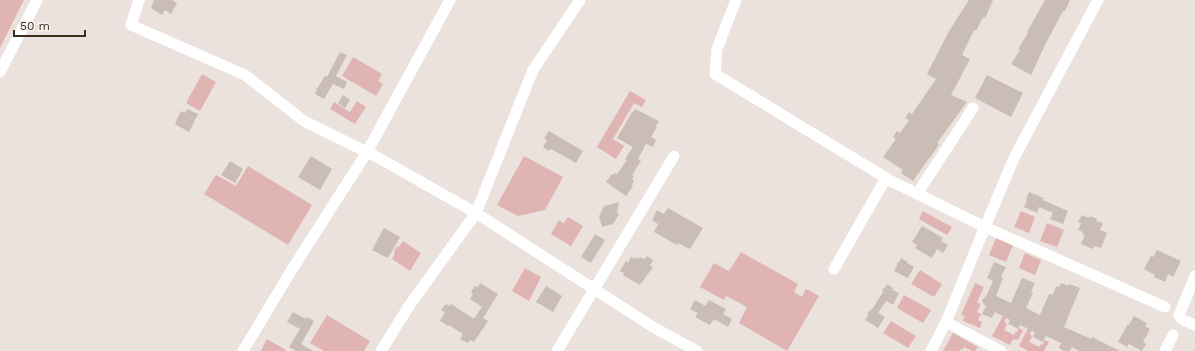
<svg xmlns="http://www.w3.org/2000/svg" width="1195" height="351" font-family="'Work Sans',sans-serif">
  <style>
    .green { fill: #dfb4b3 }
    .building { fill: #c9bdb5 }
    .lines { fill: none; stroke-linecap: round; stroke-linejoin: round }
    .street { stroke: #fff; stroke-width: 11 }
  </style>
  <rect width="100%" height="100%" fill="#ebe2dd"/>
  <!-- green -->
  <g class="green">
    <path d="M0,0h24l-24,48z"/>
    <path d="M353,57l29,17 -4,7 5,3 -7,12 -34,-20z"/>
    <path d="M202,74l14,8 -16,29 -14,-8z"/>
    <path d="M630,91l16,9 -4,7 -8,-4 -21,36 11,7 -8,13 -19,-12z"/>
    <path d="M357,101l9,6 -11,17 -25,-15 4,-7 16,10z"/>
    <path d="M524,156l39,21 -18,33 -27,6 -21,-11z"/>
    <path d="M248,166l64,39 -24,40 -84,-51 12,-19 20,11z"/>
    <path d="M923,211l29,16 -5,8 -28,-16z"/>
    <path d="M1021,211l14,6 -6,16 -15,-6z"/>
    <path d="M568,217l15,9 -12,20 -20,-12 8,-14 5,3z"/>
    <path d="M1047,223l17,7 -7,17 -17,-6z"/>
    <path d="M996,238l17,7 -7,17 -17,-7z"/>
    <path d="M403,241l18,12 -11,18 -18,-12 3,-6 -1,-1 3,-6 2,1z"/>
    <path d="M741,252l57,32 -4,8 8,5 4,-8 13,7 -32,55 -48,-28 8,-16 -21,-11 -2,4 -24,-13 14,-24 15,8z"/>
    <path d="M1025,253l16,7 -6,15 -16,-7z"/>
    <path d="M525,268l16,9 -12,24 -17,-10z"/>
    <path d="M920,270l22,14 -8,13 -23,-13z"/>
    <path d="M975,283l9,4 -7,15 4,2 -4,8 4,2 -3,6 4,2 -2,6 -17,-7 2,-5 -4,-1z"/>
    <path d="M904,295l27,15 -8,13 -26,-15z"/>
    <path d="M1004,314l4,1 -4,7 3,2 -3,6 10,5 2,-3h1l2,-4 4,2 -5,10 -5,-1 -3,6 -18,-9z"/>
    <path d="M327,315l43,26 -6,10h-40l-14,-8z"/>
    <path d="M891,321l25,15 -8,12 -25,-15z"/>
    <path d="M1029,326l4,2 -3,6 2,2 -3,6 10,5 2,-3 1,1 3,-5 4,2 -5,9h-16l-9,-5z"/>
    <path d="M953,333l25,14 -3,4h-3l-8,-4 -2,3 -2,-1 -1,2h-16z"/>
    <path d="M267,339l19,11v1h-25z"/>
  </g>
  <!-- building -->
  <g class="building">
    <path d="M154,0h18l5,3 -6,11 -6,-4 -3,5 -11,-7z"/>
    <path d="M969,0h24l-8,18 -2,-1 -7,14 -2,-1 -12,25 8,4 -19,36 16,7 -30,41 2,1 -9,14h-1l-16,23 -12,-8 2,-3 -20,-13 13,-18 -3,-2 4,-6 3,2 9,-13 -4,-2 4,-6 3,2 24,-35 -9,-5 21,-41z"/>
    <path d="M1045,0h25l-5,11h-2l-17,32 -15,32 -20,-11 9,-14 -2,-1 10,-16 -1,-1z"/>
    <path d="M340,52l7,3 -11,21 11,6 -3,7 -11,-5 -9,15 -9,-5 2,-4h-1l9,-14 2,1z"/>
    <path d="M987,75l36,18 -12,24 -36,-19z"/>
    <path d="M343,95l7,5 -5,8 -7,-5z"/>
    <path d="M187,109l11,5 -9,18 -14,-8 6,-13 4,2z"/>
    <path d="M635,109l24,12 -3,5 1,1 -6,10 5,3 -3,7 -7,-3 -8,15 3,2 -9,14 2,1 -2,3 2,2 -2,4 1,1 -7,10 -20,-14 6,-8 2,1 1,-2 2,1 10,-14 -2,-1 8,-12 -16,-9 15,-26h1z"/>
    <path d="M549,131l34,20 -7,12 -25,-14 -2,2 -6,-4 4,-7 -3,-1z"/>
    <path d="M311,156l21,13 -12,21 -22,-13z"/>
    <path d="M230,161l13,8 -8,14 -14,-8z"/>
    <path d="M1029,192l15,6 -1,2 25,11 -5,13 -13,-5 3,-6 -14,-6 -2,6 -13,-6 3,-7h-1z"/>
    <path d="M619,202l-2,11 2,1 -6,10 -11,3 -3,-11 5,-10z"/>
    <path d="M668,208l35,20 -13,21 -12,-6 -1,2 -23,-13 4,-8 -6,-4 5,-10 7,4z"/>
    <path d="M1082,215l7,3 1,-2 7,3 -1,2 7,2 -3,7 7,3 -6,15 -7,-2 -1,3 -12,-5 4,-9 -3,-1 1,-2 -5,-2 3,-7 -3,-1z"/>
    <path d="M922,226l21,12 -2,3 7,4 -5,8 -6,-4 -5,9 -17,-10 2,-3 -5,-3z"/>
    <path d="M384,228l16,9 -12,21 -16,-8z"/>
    <path d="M595,234l10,6 -14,23 -10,-6z"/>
    <path d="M1157,250l24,11 -8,16 -5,-3 -3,8 -11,-5 1,-2 -11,-6 7,-13 2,1z"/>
    <path d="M647,256l6,4 -3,6 3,1 -13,18 -17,-10 1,-2 -4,-2 6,-10 2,2 3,-6 4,2 1,-2 3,2 1,-2 5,2z"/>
    <path d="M901,258l7,4 -1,1 7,4 -6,11 -14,-7 3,-5v-3l3,-2z"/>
    <path d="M994,262l12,5 -5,10 2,1 -7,18 15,7 11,-25 13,5 -4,9 2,1 -7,15 14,7 9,-21 4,1 3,-9 3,1 2,-4 7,3 1,-2 11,4 -16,39 27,12 1,-2 28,14h-41l-7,-4 -2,4h-6l-5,-3 2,-5 -15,-7 -3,6 -10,-5 2,-5 -15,-7 -2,4 -7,-4 -3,-1 2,-4 -15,-8 -3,6 -10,-4 4,-8 -3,-3 -1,-3 4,-4 7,-15 -6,-3z"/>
    <path d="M480,283l18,11 -15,24 5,3 -14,21 -4,-2 -2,3 -8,-4 3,-5 -14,-9 -1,1 -8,-5 5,-9 -4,-2 5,-6 3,2 2,-2 23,15 8,-12 -12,-8 3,-5 -2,-2 4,-6 3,1z"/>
    <path d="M887,284l6,4 -1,2 7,3 -6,12 -7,-4 -8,12 7,4 -7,11 -13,-8 3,-5v-3l5,-4 10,-16 -1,-3 3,-1z"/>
    <path d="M546,286l16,10 -9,16 -17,-10z"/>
    <path d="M695,300l10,6 4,-6 17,9 -3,5 9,5 -4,8 -14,-8 -4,6 -15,-8 3,-4 -8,-4z"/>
    <path d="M293,312l13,7 1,-2 7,4 -13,23 12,7h-17l-7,-4 11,-18 -13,-7z"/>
    <path d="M1134,316l13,7 -2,3 5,3 -7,13 3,2 -4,7 -13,-7 -2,3 -9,-5 10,-18 1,1z"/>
  </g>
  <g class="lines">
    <!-- street -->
    <g class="street">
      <path d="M139,0l-8,25 114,50 59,46 73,36 99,56 177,114 44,24"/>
      <path d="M736,0l-19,49 -2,25 176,107 94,46 180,80"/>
      <path d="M0,72l37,-72"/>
      <path d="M917,194l56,-86"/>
      <path d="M834,269l52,-91"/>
      <path d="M1195,276l-16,39c2,6 10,7 16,10"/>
      <path d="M946,322l55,29"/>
      <path d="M243,351l48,-80 76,-119 83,-152"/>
      <path d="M381,351l28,-45 67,-93 57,-143 47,-70"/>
      <path d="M557,351l117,-195"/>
      <path d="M931,351l15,-29 39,-95 29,-69 84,-158"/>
      <path d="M1165,351l8,-16"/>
    </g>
  </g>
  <!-- scale -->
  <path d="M14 30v6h71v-6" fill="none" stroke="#3c2c1d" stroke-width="2"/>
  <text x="20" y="30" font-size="12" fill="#3c2c1d" stroke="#f8f0ee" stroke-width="3" paint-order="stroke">50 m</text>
</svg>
